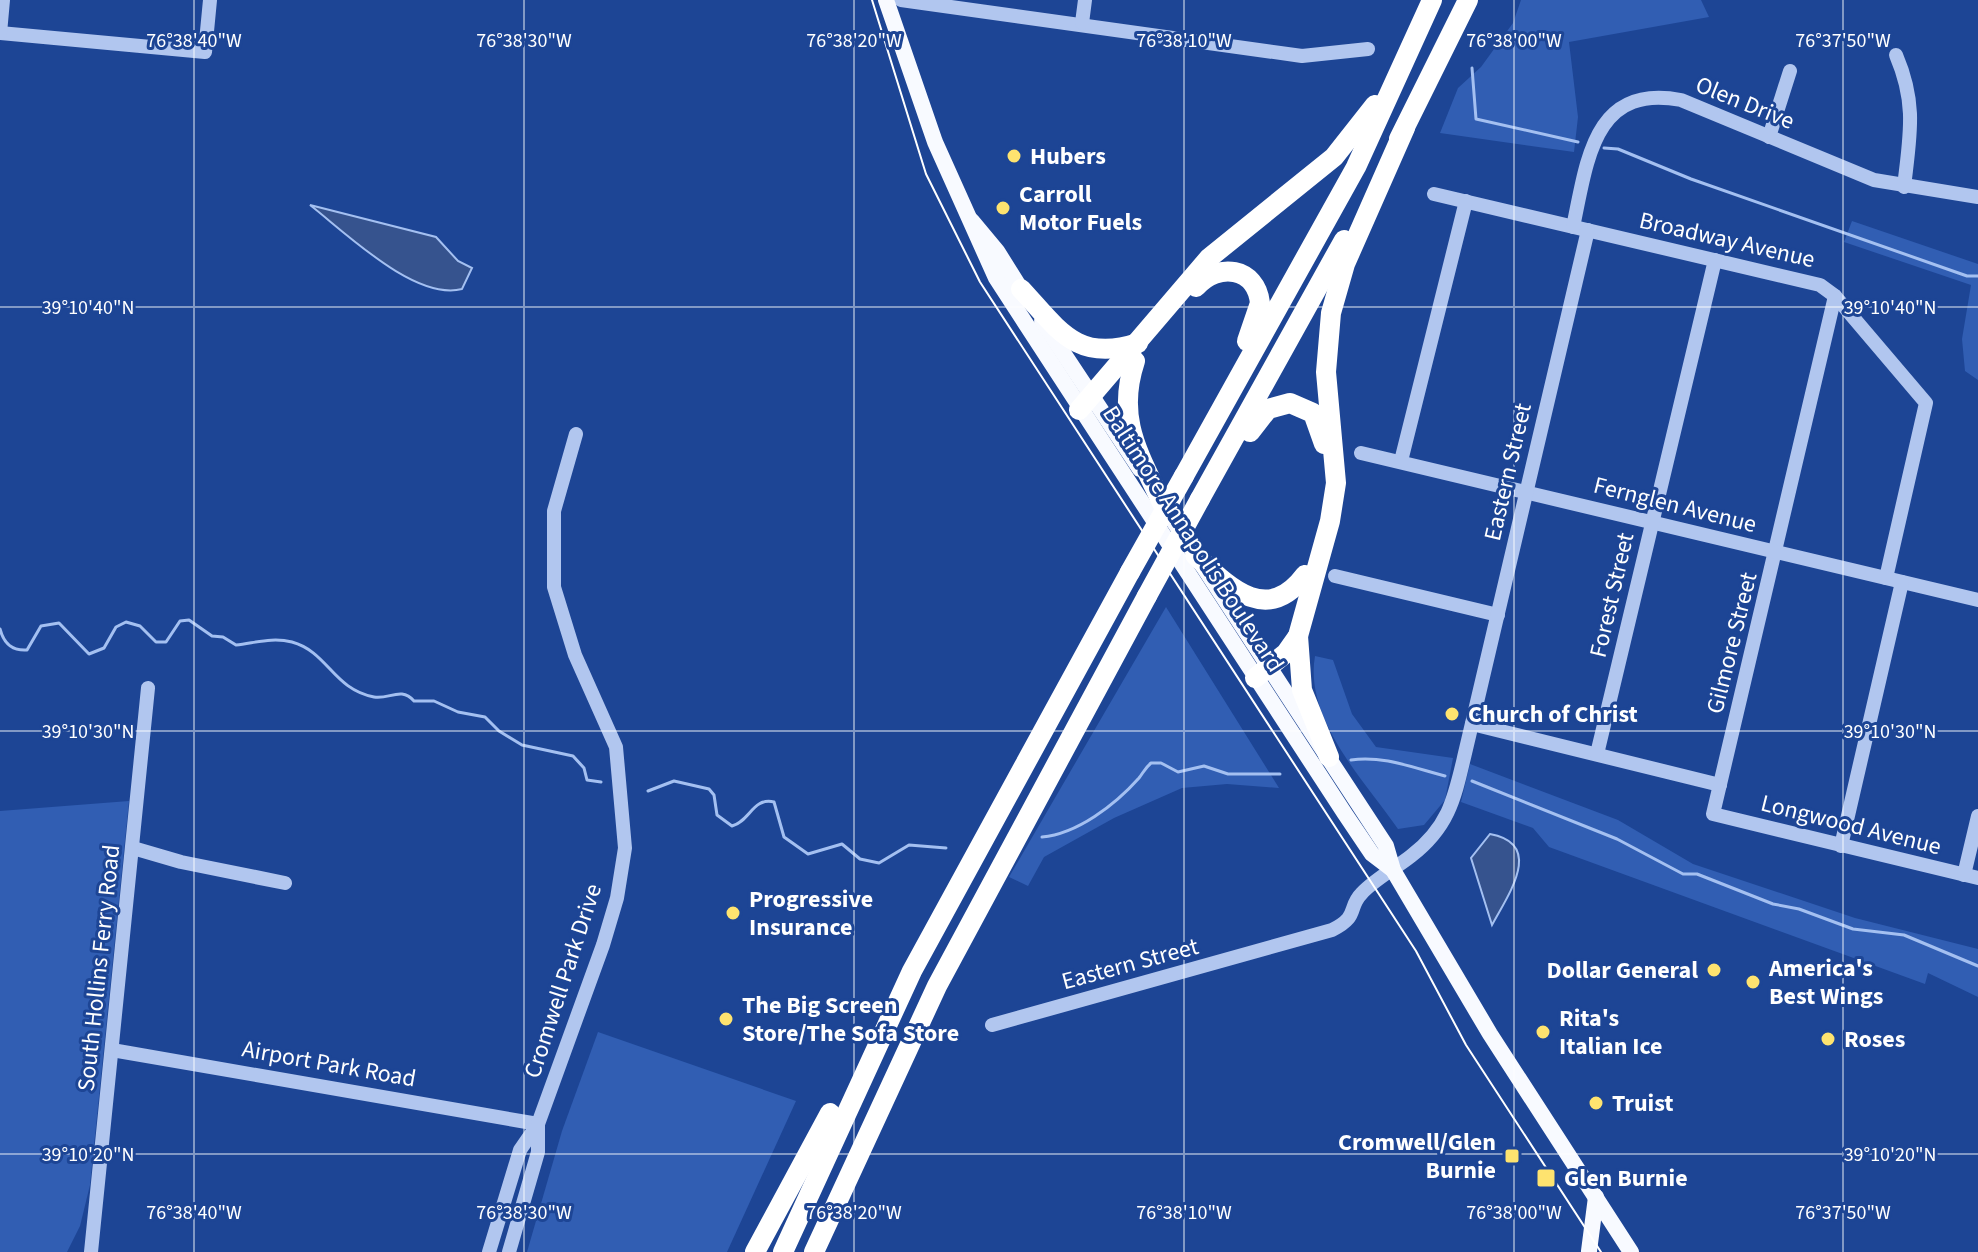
<svg xmlns="http://www.w3.org/2000/svg" width="1978" height="1252" font-family="'Source Sans 3',sans-serif">
  <style>
    .green { fill: #315eb3 }
    .water { fill: #36538e; stroke: #a4c0f1; stroke-width: 2 }
    .lines { fill: none; stroke-linecap: round; stroke-linejoin: round }
    .stream { stroke: #a4c0f1; stroke-width: 3 }
    .minor { stroke: #b1c6ef; stroke-width: 14 }
    .major { stroke: #f8faff; stroke-width: 16 }
    .highway { stroke: #fff; stroke-width: 20 }
    .tram { stroke: #fff; stroke-width: 2 }
    .highway-bridge { stroke: #fff; stroke-width: 20 }
    .ticks { fill: none; stroke: #fff; stroke-width: 2; stroke-opacity: 0.45 }
    .poi-dot { fill: #fee36f; stroke: #1d4595; stroke-width: 3 }
    .labels { text-anchor: middle; dominant-baseline: central; stroke-width: 6; stroke-linejoin: round; paint-order: stroke }
    .street-label { font-size: 24px; fill: #fff; stroke: #1d4595 }
    .poi-label { font-size: 24px; font-weight: bold; fill: #fff; stroke: #1d4595; text-anchor: start }
    .ticks-label { font-size: 20px; text-anchor: middle; fill: #fff; stroke: #1d4595; stroke-width: 6; stroke-linejoin: round; paint-order: stroke }
  </style>
  <rect width="100%" height="100%" fill="#1d4595"/>
  <!-- green -->
  <g class="green">
    <path d="M1521,0h180l8,17 -140,25 9,75 -4,35 -134,-19 18,-45 23,-21 32,-44z"/>
    <path d="M1852,221l126,43v116l-13,-9 -3,-32 9,-54 -127,-43z"/>
    <path d="M1166,607l113,181 -52,-4 -45,4 -68,30 -70,39 -16,29 -19,-9z"/>
    <path d="M1315,656l18,4 19,54 24,33 77,11 -8,42 -21,25 -26,4c-34,-49 -94,-110 -83,-173z"/>
    <path d="M1470,764l148,56 75,44 162,54 123,31v48l-50,-24 -3,11 -376,-137 -16,-19 -72,-26z"/>
    <path d="M129,801l-39,384 -10,41 -13,26h-67v-441z"/>
    <path d="M598,1032l198,69 -69,151h-200l35,-121z"/>
  </g>
  <!-- water -->
  <g class="water">
    <path d="M310,205l126,32 22,24 14,7 -10,21c-47,12 -116,-56 -152,-84z"/>
    <path d="M1490,834c55,10 18,61 2,91l-21,-67z"/>
  </g>
  <g class="lines">
    <!-- stream -->
    <g class="stream">
      <path d="M1472,68l4,51 102,23"/>
      <path d="M1604,148l14,1 73,30 276,97h11"/>
      <path d="M0,629c4,15 12,22 27,21l14,-24 18,-3 30,31 15,-6 12,-21 10,-5 14,4 16,16h10l14,-21 9,-1 23,16 11,1 13,8c19,-2 36,-8 56,-3 36,10 41,47 82,55 15,3 27,-11 40,4h20l24,11 27,5 14,14 23,14 51,11 11,12 3,12 14,2"/>
      <path d="M1351,760c31,-5 63,8 94,16"/>
      <path d="M1472,781l145,58 66,35h14l76,30 26,5 54,20 51,6 74,31"/>
      <path d="M648,791l26,-10 35,8 5,6 3,20 15,11c18,-5 21,-29 42,-24l10,35 24,17 34,-10 18,15 19,4 30,-18 37,3"/>
      <path d="M1042,837c35,-3 73,-32 97,-59 4,-5 6,-10 12,-15h10l17,9 26,-6 24,8h52"/>
    </g>
    <!-- minor -->
    <g class="minor">
      <path d="M901,0l401,56 66,-7"/>
      <path d="M1082,23l3,-23"/>
      <path d="M0,33l205,19 5,-52"/>
      <path d="M0,33l3,-33"/>
      <path d="M1896,55c21,49 14,80 8,132"/>
      <path d="M1769,137l21,-66"/>
      <path d="M1434,194l386,91 15,11 91,107 -40,175"/>
      <path d="M1573,227c14,-65 20,-144 108,-127l193,80 104,17"/>
      <path d="M1835,296l-122,518 265,64"/>
      <path d="M1361,453l617,147"/>
      <path d="M1401,461l65,-260"/>
      <path d="M1335,576l163,39"/>
      <path d="M1472,724l248,61"/>
      <path d="M1597,754l118,-494"/>
      <path d="M1841,846l61,-264"/>
      <path d="M133,848l48,14 104,21"/>
      <path d="M1964,875l14,-59"/>
      <path d="M992,1025l340,-95c28,-14 15,-22 30,-37 13,-14 34,-25 49,-37 40,-31 44,-61 55,-107l122,-519"/>
      <path d="M112,1050l426,74"/>
      <path d="M91,1252l57,-564"/>
      <path d="M489,1252l31,-102 18,-26 65,-179 14,-47 8,-50 -9,-101 -41,-92 -21,-68v-76l22,-77"/>
      <path d="M509,1252l29,-100v-28"/>
    </g>
    <!-- major -->
    <g class="major">
      <path d="M886,0l49,142 61,136 349,536 27,40 21,16"/>
      <path d="M972,221l25,30 30,48"/>
      <path d="M1042,321l98,148"/>
      <path d="M1161,502l225,344 7,24 97,164 141,218"/>
      <path d="M1589,1251l7,-54"/>
    </g>
    <!-- highway -->
    <g class="highway">
      <path d="M1399,139l69,-139"/>
      <path d="M1196,287c22,-25 60,-20 64,16l-13,38"/>
      <path d="M1021,289c38,41 56,74 117,54"/>
      <path d="M1135,361c-19,57 3,91 27,142"/>
      <path d="M1079,410l130,-152 125,-101 41,-52"/>
      <path d="M1250,432l18,-23 22,-6 23,10 11,31"/>
      <path d="M1184,476l172,-309 76,-167"/>
      <path d="M1200,499l144,-259"/>
      <path d="M1195,555c32,30 71,72 110,20"/>
      <path d="M1298,636l4,54 27,67"/>
      <path d="M1255,678l31,-25 12,-17 32,-115 6,-38 -10,-111 5,-59 14,-49 60,-136"/>
      <path d="M755,1252l75,-139"/>
      <path d="M783,1252l129,-281 218,-399"/>
      <path d="M814,1252l123,-266 210,-390"/>
    </g>
    <!-- tram -->
    <path class="tram" d="M872,0l54,174 54,108 436,669 50,94 135,207"/>
    <!-- highway-bridge -->
    <g class="highway-bridge">
      <path d="M1130,572l54,-96"/>
      <path d="M1147,596l53,-97"/>
    </g>
  </g>
  <!-- ticks -->
  <path class="ticks" d="M194,0v1252M524,0v1252M854,0v1252M1184,0v1252M1514,0v1252M1843,0v1252M0,307h1978M0,731h1978M0,1154h1978"/>
  <!-- markers -->
  <g class="poi-dot">
    <circle cx="1014" cy="156" r="8"/>
    <circle cx="1003" cy="208" r="8"/>
    <circle cx="1452" cy="714" r="8"/>
    <circle cx="733" cy="913" r="8"/>
    <circle cx="1714" cy="970" r="8"/>
    <circle cx="1753" cy="982" r="8"/>
    <circle cx="726" cy="1019" r="8"/>
    <circle cx="1543" cy="1032" r="8"/>
    <circle cx="1828" cy="1039" r="8"/>
    <circle cx="1596" cy="1103" r="8"/>
    <rect x="1504" y="1148" width="16" height="16" rx="4"/>
    <rect x="1536" y="1168" width="20" height="20" rx="4"/>
  </g>
  <g class="labels">
    <!-- street labels -->
    <g class="street-label">
      <text transform="translate(1745 103) rotate(22)">Olen Drive</text>
      <text transform="translate(1727 240) rotate(13)">Broadway Avenue</text>
      <text transform="translate(1508 472) rotate(-77)">Eastern Street</text>
      <text transform="translate(1675 505) rotate(14)">Fernglen Avenue</text>
      <text transform="translate(1193 539) rotate(57)">Baltimore Annapolis Boulevard</text>
      <text transform="translate(1612 595) rotate(-77)">Forest Street</text>
      <text transform="translate(1732 643) rotate(-76)">Gilmore Street</text>
      <text transform="translate(1851 825) rotate(14)">Longwood Avenue</text>
      <text transform="translate(1130 964) rotate(-15)">Eastern Street</text>
      <text transform="translate(99 968) rotate(-84)">South Hollins Ferry Road</text>
      <text transform="translate(563 981) rotate(-72)">Cromwell Park Drive</text>
      <text transform="translate(329 1064) rotate(10)">Airport Park Road</text>
    </g>
    <!-- poi labels -->
    <g class="poi-label">
      <text x="1030" y="156">Hubers</text>
      <text x="1019" y="194">Carroll<tspan x="1019" dy="28">Motor Fuels</tspan></text>
      <text x="1468" y="714">Church of Christ</text>
      <text x="749" y="899">Progressive<tspan x="749" dy="28">Insurance</tspan></text>
      <text x="1769" y="968">America's<tspan x="1769" dy="28">Best Wings</tspan></text>
      <text x="1698" y="970" text-anchor="end">Dollar General</text>
      <text x="742" y="1005">The Big Screen<tspan x="742" dy="28">Store/The Sofa Store</tspan></text>
      <text x="1559" y="1018">Rita's<tspan x="1559" dy="28">Italian Ice</tspan></text>
      <text x="1844" y="1039">Roses</text>
      <text x="1612" y="1103">Truist</text>
      <text x="1496" y="1142" text-anchor="end">Cromwell/Glen<tspan x="1496" dy="28">Burnie</tspan></text>
      <text x="1564" y="1178">Glen Burnie</text>
    </g>
  </g>
  <g class="ticks-label">
    <text x="194" y="47">76°38'40"W</text>
    <text x="524" y="47">76°38'30"W</text>
    <text x="854" y="47">76°38'20"W</text>
    <text x="1184" y="47">76°38'10"W</text>
    <text x="1514" y="47">76°38'00"W</text>
    <text x="1843" y="47">76°37'50"W</text>
    <text x="88" y="314">39°10'40"N</text>
    <text x="1890" y="314">39°10'40"N</text>
    <text x="88" y="738">39°10'30"N</text>
    <text x="1890" y="738">39°10'30"N</text>
    <text x="88" y="1161">39°10'20"N</text>
    <text x="1890" y="1161">39°10'20"N</text>
    <text x="194" y="1219">76°38'40"W</text>
    <text x="524" y="1219">76°38'30"W</text>
    <text x="854" y="1219">76°38'20"W</text>
    <text x="1184" y="1219">76°38'10"W</text>
    <text x="1514" y="1219">76°38'00"W</text>
    <text x="1843" y="1219">76°37'50"W</text>
  </g>
</svg>
